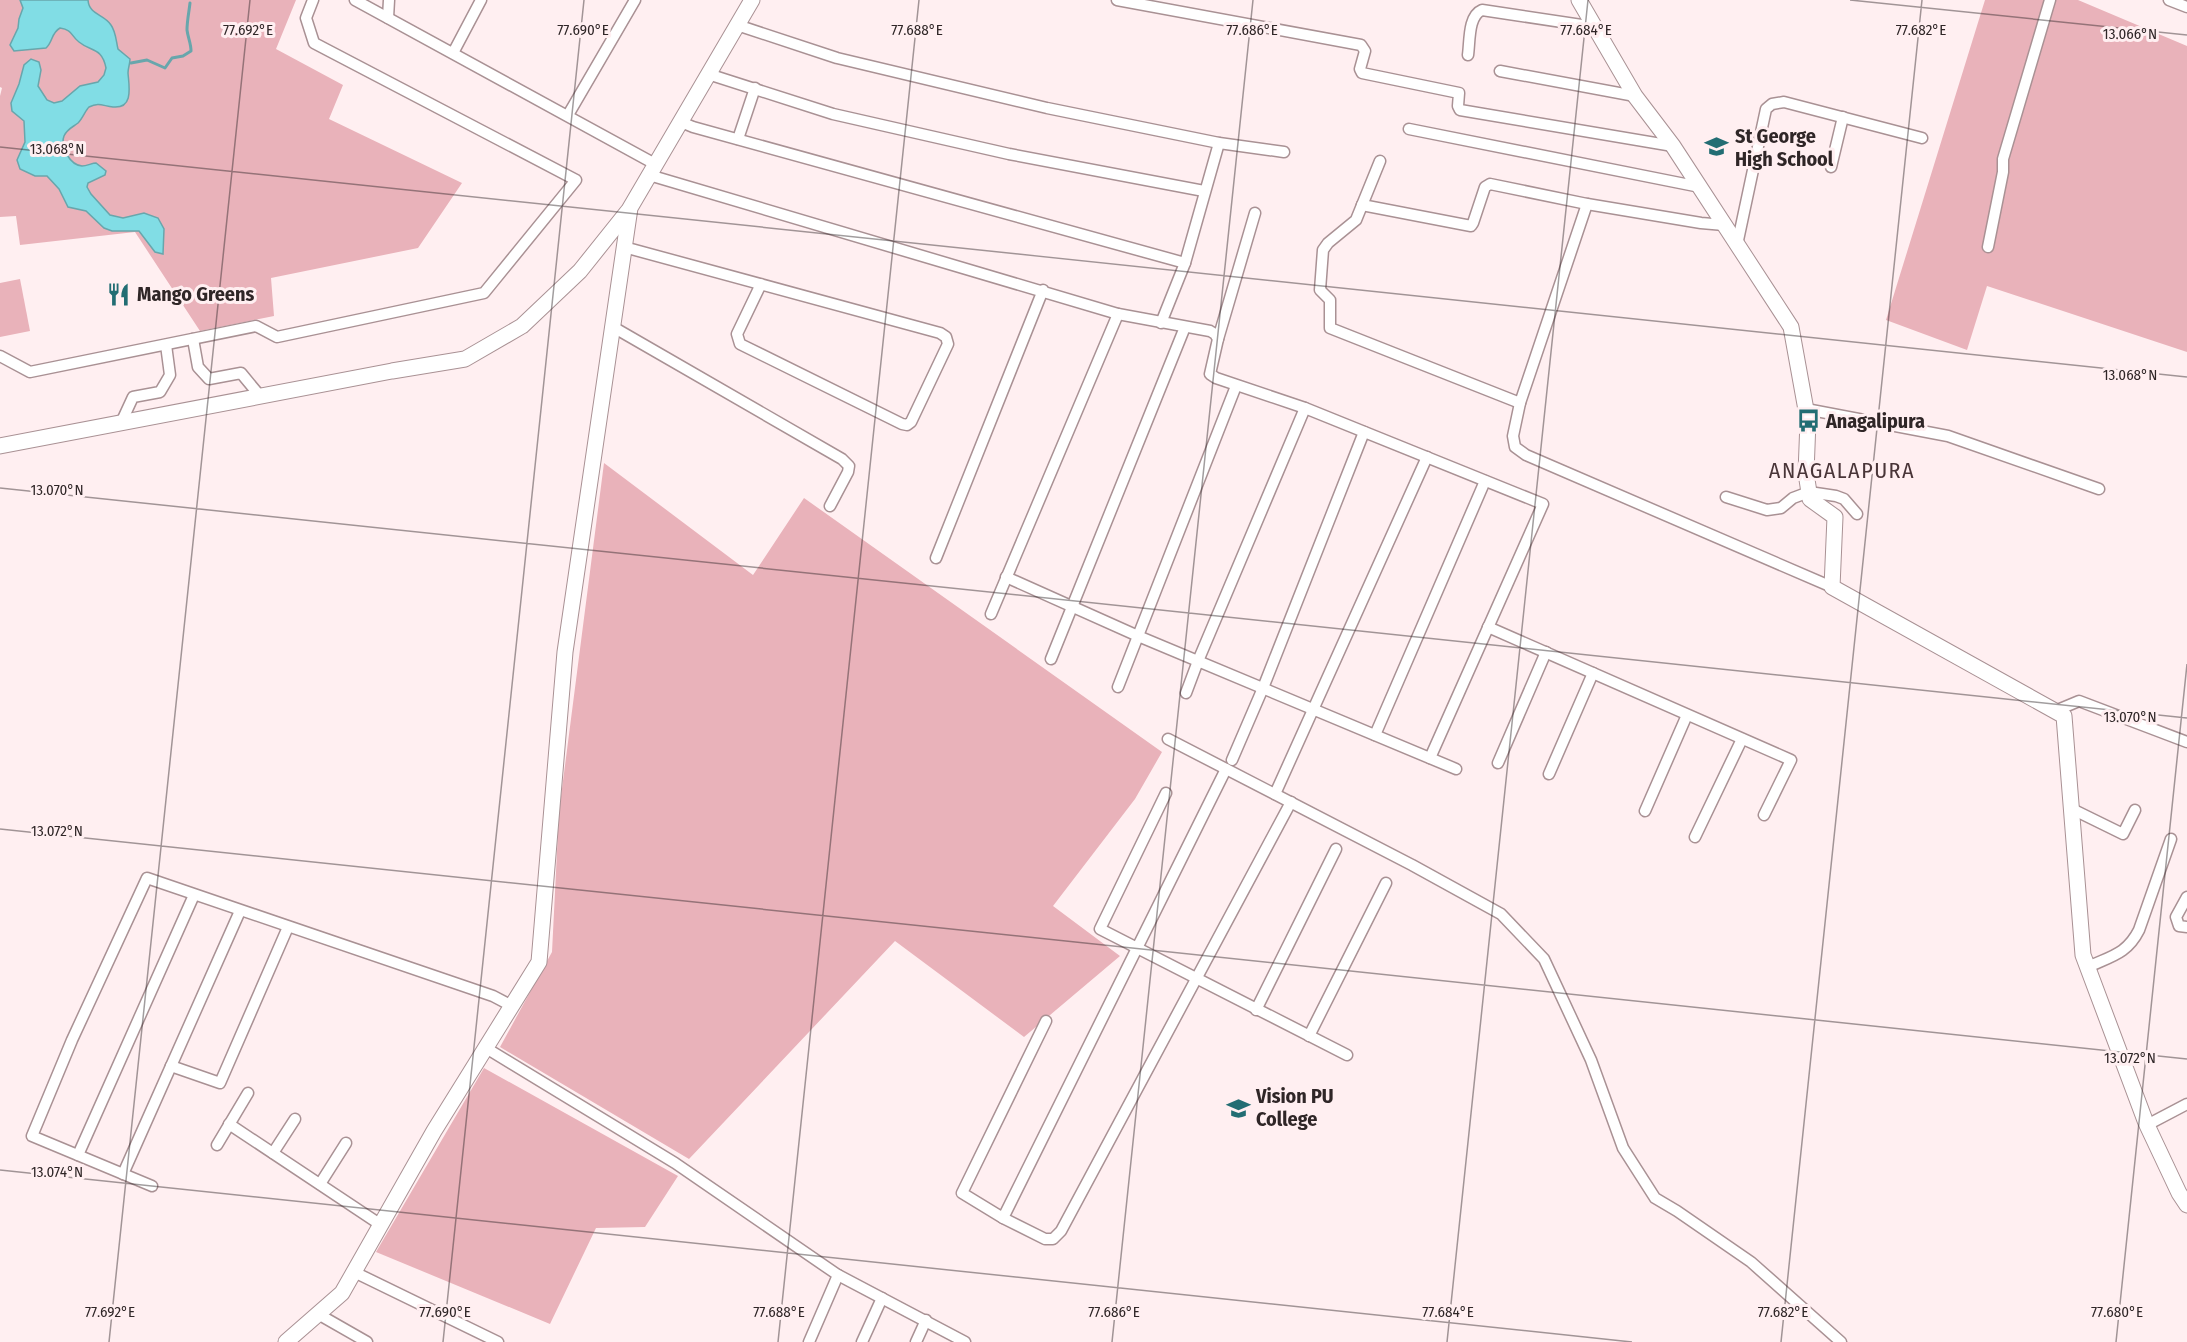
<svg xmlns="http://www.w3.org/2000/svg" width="2187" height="1342" font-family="'Fira Sans Condensed',sans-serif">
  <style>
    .green { fill: #e9b2ba }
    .water { fill: #81dde5; stroke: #68a6ac; stroke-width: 1.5 }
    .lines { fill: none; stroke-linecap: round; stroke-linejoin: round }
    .stream { stroke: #68a6ac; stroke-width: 3 }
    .street-casing { stroke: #a99194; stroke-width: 13 }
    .secondary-casing { stroke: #a99194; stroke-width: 17 }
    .street { stroke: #fff; stroke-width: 10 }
    .secondary { stroke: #fff; stroke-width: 15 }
    .ticks { fill: none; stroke: #2f2627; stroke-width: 1.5; stroke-opacity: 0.45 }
    .labels { text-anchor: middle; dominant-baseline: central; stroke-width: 6; stroke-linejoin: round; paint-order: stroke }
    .poi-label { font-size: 20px; font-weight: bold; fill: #2f2627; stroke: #ffeff1; text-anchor: start }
    .quarter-label { font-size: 22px; letter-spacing: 1.5px; fill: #493538; stroke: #ffeff1 }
    .ticks-label { font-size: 15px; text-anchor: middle; fill: #2f2627; stroke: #ffeff1; stroke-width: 6; stroke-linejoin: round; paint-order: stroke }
  </style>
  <rect width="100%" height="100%" fill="#ffeff1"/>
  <!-- green -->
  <g class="green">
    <path d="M0,0h296l-20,49 67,36 -14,34 133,64 -44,65 -147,30 3,38 -74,15 -65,-99 -115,13 -4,-29 -16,1v-121l2,-8 -2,-1z"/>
    <path d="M1985,0h93l109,46v306l-200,-66 -20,64 -81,-30z"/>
    <path d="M20,279l10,52 -30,6v-54z"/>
    <path d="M604,463l149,112 51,-77 358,254 -27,47 -82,107 67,50 -96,81 -129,-96 -206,218 -189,-112 52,-95 7,-140z"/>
    <path d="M484,1068l194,108 -33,51 -49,1 -46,96 -174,-72z"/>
  </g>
  <!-- water -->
  <path class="water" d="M20,0h68c1,15 16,14 23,25 5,7 5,16 7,24l12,10c0,5 -2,9 -2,14 1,13 6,36 -15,34 -10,-1 -14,-5 -24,0 -4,4 -6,11 -11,16 -5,4 -11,6 -14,13 -4,11 6,29 18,30 5,0 10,-3 14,-3l10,8 -1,4 -17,8 -1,4 4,7 19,21 13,3 21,-5 14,5 6,11 -1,25 -8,-2 -16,-21h-27l-8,-3 -18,-17 -18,-4 -9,-18 -12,-13h-12l-15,-7 -3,-9 8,-18 -1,-21 -12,-10 -1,-8 8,-19 5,-19 7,-6 8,3 2,8 -3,16 9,14 7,3 8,-2 18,-15 18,-4 6,-7 2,-7c-4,-21 -15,-16 -27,-26 -9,-7 -6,-12 -19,-14 -9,5 -7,14 -14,20l-32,3 -4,-6 8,-17 1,-9 4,-11z"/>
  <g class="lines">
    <!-- stream -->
    <path class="stream" d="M131,63l16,-3 18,8 7,-10 11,-2 8,-5c0,-8 -3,-13 -4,-21 0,-9 2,-18 3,-27"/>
    <defs>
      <g id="street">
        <path d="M355,0l300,164"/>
        <path d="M1117,0l244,45 4,6 -5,18 2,4 97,20 -1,13 2,4 213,36"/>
        <path d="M2169,0l18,7"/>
        <path d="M388,18l1,-18"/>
        <path d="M737,25l100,33 210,50 172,35 65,9"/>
        <path d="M453,53l28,-53"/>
        <path d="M1468,55c2,-14 0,-39 14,-45l113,17"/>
        <path d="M1500,71l135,25"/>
        <path d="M708,74l125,40 176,40 195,37"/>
        <path d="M568,115l67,-115"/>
        <path d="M681,122l12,5 492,136"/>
        <path d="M1409,129l291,58"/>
        <path d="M738,139l17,-51"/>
        <path d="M1380,161l-24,59 -28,23 -5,7 -3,40 10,10v28l190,75"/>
        <path d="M1831,167l12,-50"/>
        <path d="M649,175l469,139 92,17 5,3 3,5 -8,35 6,4 89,30 238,96 -113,254"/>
        <path d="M1587,204l-67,199 -7,33 2,11 11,8 306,132"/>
        <path d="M1362,205l109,21 2,-3 12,-36 5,-3 97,20 114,19 23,2"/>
        <path d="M1737,245l29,-136 6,-5 12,-2 138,36"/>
        <path d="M624,247l316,86 6,4 2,7 -37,78 -4,3 -5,-1 -162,-80 -3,-10 24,-50"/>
        <path d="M1988,247l15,-75v-13l47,-159"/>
        <path d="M1161,323l24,-60 34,-120"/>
        <path d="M613,327l229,132 7,7 -1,6 -18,34"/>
        <path d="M193,339l5,28 11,12 32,-6 19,23"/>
        <path d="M1218,339l37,-126"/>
        <path d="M0,356l30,16 226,-46 21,11 207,-44 92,-113 -262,-137 -8,-25 7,-18"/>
        <path d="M1806,409l142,27 151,53"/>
        <path d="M121,423l12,-26 27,-5 10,-17 -4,-30"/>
        <path d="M1726,497l41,13 14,-2 12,-10 16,-6 27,4 8,3 13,15"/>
        <path d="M936,558l107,-268"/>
        <path d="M1006,577l132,59 318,133"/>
        <path d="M991,614l127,-300"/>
        <path d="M1488,627l303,133 -27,55"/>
        <path d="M1051,659l134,-332"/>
        <path d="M1118,687l118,-301"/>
        <path d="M1186,693l12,-32 107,-253"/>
        <path d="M2055,711l24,-10 108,41"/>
        <path d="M1375,735l110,-254"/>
        <path d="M1168,739l244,126 89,49 43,45 47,101 32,88 32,50 22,13 74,51 90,80"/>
        <path d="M1232,760l31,-72 101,-256"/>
        <path d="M1498,763l48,-111"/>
        <path d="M1226,769l-223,449 42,21h8l8,-8 230,-429"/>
        <path d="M1549,774l44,-101"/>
        <path d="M1166,793l-66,136 247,126"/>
        <path d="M1275,794l152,-337"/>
        <path d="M2072,809l51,25 12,-24"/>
        <path d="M1645,811l42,-96"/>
        <path d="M1695,837l47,-98"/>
        <path d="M2187,897l-11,20 3,9 8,1"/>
        <path d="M2088,967c23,-11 39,-13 51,-37l32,-91"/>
        <path d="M1256,1010l80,-161"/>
        <path d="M1309,1036l77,-153"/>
        <path d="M486,1048l189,115 163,112 127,67"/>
        <path d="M171,1066l49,17 68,-156"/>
        <path d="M229,1124l152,101"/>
        <path d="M2147,1125l40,-21"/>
        <path d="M217,1145l31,-52"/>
        <path d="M273,1153l22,-34"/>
        <path d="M78,1155l116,-260"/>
        <path d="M123,1174l117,-263"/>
        <path d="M320,1184l26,-41"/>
        <path d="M152,1186l-120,-50 40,-96 75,-162 346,118 19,10"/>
        <path d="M1003,1218l-41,-25 84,-172"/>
        <path d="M354,1272l144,70"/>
        <path d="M318,1314l49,28"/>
        <path d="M809,1342l29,-67"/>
        <path d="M862,1342l20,-44"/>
        <path d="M916,1342l10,-22"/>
      </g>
      <g id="secondary">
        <path d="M1579,0l56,96 38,50 118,181 17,94 -2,52 4,26 25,18 -3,70 232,129 19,239 63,168 33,70 8,12"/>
        <path d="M0,446l392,-75 73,-12 57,-33 58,-55 48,-60"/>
        <path d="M286,1342l56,-49 92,-162 105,-169 26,-310 65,-444 122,-208"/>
      </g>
    </defs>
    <!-- street casing -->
    <use href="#street" class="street-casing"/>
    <!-- secondary casing -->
    <use href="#secondary" class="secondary-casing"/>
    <!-- street -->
    <use href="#street" class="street"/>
    <!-- secondary -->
    <use href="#secondary" class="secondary"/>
  </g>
  <!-- ticks -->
  <path class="ticks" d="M1850,0l337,35M0,147l2187,230M0,488l2187,230M0,829l2187,230M0,1170l1632,172M109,1342l141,-1342M443,1342l141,-1342M778,1342l141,-1342M1112,1342l141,-1342M1447,1342l141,-1342M1781,1342l141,-1342M2116,1342l71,-678"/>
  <!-- icons -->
  <defs>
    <symbol id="school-bare" viewBox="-9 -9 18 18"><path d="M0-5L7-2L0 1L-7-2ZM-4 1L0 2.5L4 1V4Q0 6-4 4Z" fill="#226d73" stroke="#ffeff1" stroke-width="2.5" paint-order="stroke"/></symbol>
    <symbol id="restaurant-bare" viewBox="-9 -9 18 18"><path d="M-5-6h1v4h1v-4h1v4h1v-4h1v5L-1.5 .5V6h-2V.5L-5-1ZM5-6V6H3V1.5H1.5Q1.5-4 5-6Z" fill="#226d73" stroke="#ffeff1" stroke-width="2.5" paint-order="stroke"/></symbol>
    <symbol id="bus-bare" viewBox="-9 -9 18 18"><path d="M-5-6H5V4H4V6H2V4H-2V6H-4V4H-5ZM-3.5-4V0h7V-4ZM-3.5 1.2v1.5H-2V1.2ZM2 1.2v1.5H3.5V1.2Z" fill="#226d73" stroke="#ffeff1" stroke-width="2.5" paint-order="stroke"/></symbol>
  </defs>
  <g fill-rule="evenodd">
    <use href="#school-bare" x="1700" y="130" width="33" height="33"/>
    <use href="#restaurant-bare" x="102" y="278" width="33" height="33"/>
    <use href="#bus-bare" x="1792" y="404" width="33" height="33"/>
    <use href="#school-bare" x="1222" y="1092" width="33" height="33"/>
  </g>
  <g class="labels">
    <!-- poi labels -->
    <g class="poi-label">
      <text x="1735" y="136">St George<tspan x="1735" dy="23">High School</tspan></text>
      <text x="137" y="294">Mango Greens</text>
      <text x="1826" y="421">Anagalipura</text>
      <text x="1256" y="1096">Vision PU<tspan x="1256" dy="23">College</tspan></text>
    </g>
    <!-- quarter labels -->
    <g class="quarter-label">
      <text x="1842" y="470">ANAGALAPURA</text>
    </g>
  </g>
  <g class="ticks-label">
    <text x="248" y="35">77.692°E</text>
    <text x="583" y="35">77.690°E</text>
    <text x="917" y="35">77.688°E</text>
    <text x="1252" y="35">77.686°E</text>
    <text x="1586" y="35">77.684°E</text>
    <text x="1921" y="35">77.682°E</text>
    <text x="2130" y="39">13.066°N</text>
    <text x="57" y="154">13.068°N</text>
    <text x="2130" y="380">13.068°N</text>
    <text x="57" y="495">13.070°N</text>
    <text x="2130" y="722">13.070°N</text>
    <text x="57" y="836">13.072°N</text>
    <text x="2130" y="1063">13.072°N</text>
    <text x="57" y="1177">13.074°N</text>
    <text x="110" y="1317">77.692°E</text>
    <text x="445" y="1317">77.690°E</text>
    <text x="779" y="1317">77.688°E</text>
    <text x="1114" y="1317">77.686°E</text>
    <text x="1448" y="1317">77.684°E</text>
    <text x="1783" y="1317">77.682°E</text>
    <text x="2117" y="1317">77.680°E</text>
  </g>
</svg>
